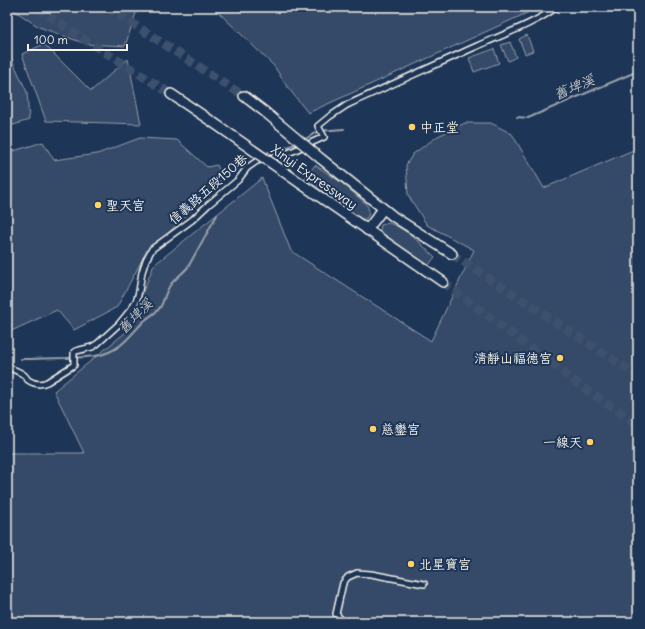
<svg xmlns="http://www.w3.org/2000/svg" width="645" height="629" font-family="Delius,'LXGW WenKai TC',sans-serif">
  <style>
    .green { fill: #354a67; stroke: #949ea8 }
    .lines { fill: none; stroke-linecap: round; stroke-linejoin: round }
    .stream { stroke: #9aa2ab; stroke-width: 2 }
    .highway-tunnel { stroke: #3d516d; stroke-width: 9; stroke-dasharray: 9 4.5; stroke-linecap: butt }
    .street-casing { stroke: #f4f1e8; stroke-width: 8 }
    .highway-casing { stroke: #f4f1e8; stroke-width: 12 }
    .street { stroke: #1d3557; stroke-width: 5 }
    .highway { stroke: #1d3557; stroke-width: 9 }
    .highway-bridge-casing { stroke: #f4f1e8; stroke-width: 12; stroke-linecap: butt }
    .highway-bridge { stroke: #1d3557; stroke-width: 9 }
    .poi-dot { fill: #ffd166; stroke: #1d3557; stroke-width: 1.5 }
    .labels { text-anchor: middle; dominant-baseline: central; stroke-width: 4; stroke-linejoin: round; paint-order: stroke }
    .poi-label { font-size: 13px; fill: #f4f1e8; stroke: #1d3557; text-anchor: start }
    .street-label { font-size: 13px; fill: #f4f1e8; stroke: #1d3557 }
    .water-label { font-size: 14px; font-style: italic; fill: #c0c3c4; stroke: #1d3557 }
  </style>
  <rect width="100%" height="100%" fill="#1d3557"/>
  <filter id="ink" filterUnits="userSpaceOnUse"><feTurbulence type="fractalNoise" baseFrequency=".025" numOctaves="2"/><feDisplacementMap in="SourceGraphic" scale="8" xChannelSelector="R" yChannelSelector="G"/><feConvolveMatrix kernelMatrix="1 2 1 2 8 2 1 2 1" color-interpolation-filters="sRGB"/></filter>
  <g filter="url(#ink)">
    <!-- green -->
    <g class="green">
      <path d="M9,7h129l-13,39 -39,-2 -47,-17z"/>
      <path d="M213,7h327l-232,106 -22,-28 -12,-19z"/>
      <path d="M527,35l6,16 -8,3 -6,-15z"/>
      <path d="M510,42l6,15 -8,4 -7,-16z"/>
      <path d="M44,44l47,47 37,-32 13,65 -95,-3 -24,-67z"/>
      <path d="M7,49l20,43 2,28 -22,7z"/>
      <path d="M494,49l5,14 -25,9 -5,-14z"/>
      <path d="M465,123h26l21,11 32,54 94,-40v474h-631v-169h77l-30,-62 72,-59 28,-67 108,-87 29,73 140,90 43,-91 -47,-25 -19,-30 -2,-30 7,-11 25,-18z"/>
      <path d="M140,138l37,2 30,27 10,-2 6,14 -80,79 -26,49 -43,23 -17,-20 -50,23v-180l36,-11 11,18 43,-6z"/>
      <path d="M315,165l27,18 24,21c4,6 4,9 0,15h-6l-6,-3 -49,-38z"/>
      <path d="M389,223c18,6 32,21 46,34l-8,10 -42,-30 -5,-6 1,-6z"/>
    </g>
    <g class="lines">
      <!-- stream -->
      <g class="stream">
        <path d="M517,117l11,1 110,-47"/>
        <path d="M304,140l14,-9 26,-2"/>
        <path d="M262,154l23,-6 13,-5"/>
        <path d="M21,359c15,0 31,-1 46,-1 14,-1 29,0 42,-6 15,-6 25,-21 36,-32 5,-4 13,-8 16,-14 4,-8 4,-14 10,-22 5,-6 12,-11 17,-17l29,-52"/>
      </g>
      <!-- highway-tunnel -->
      <g class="highway-tunnel">
        <path d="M37,7l28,20 106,67"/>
        <path d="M107,7l137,89"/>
        <path d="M452,254l186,122"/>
        <path d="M443,282l142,107 53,35"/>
      </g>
      <defs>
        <g id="street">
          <path d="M7,365c5,5 12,6 17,10 2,2 3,4 4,5 6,4 13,5 19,2l27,-17v-13l2,-1 16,-4 5,-3 22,-20 13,-16 5,-9 2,-8 3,-19 4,-12 6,-11 40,-29 16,-15 30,-25 9,-12 10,-7 25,-6 11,-4 31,-14 -6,-11 11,-9 18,-12c43,-20 86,-39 128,-58 29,-13 57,-22 82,-40"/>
          <path d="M343,622l-7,-8 7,-31 5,-6 9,-4 14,1 53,10"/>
        </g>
        <g id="highway">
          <path d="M171,94l43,29"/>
          <path d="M244,96l21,16"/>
          <path d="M320,158l74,59 58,37"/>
          <path d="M300,183l143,99"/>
          <path d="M367,230l16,-21"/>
        </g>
      </defs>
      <!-- street casing -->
      <use href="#street" class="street-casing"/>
      <!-- highway casing -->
      <use href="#highway" class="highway-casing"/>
      <!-- street -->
      <use href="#street" class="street"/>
      <!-- highway -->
      <use href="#highway" class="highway"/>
      <defs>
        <g id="highway-bridge">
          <path d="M265,112l55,46"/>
          <path d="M214,123l86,60"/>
        </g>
      </defs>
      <!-- highway-bridge casing -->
      <use href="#highway-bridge" class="highway-bridge-casing"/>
      <!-- highway-bridge -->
      <use href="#highway-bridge" class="highway-bridge"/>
    </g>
  </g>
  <!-- markers -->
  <g class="poi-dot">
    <circle cx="412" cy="127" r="4"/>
    <circle cx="98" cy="205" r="4"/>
    <circle cx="560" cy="358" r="4"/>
    <circle cx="373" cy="429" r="4"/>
    <circle cx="590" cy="442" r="4"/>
    <circle cx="411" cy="564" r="4"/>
  </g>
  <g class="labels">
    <!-- poi labels -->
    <g class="poi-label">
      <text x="420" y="127">中正堂</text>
      <text x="106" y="205">聖天宮</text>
      <text x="552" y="358" text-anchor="end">清靜山福德宮</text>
      <text x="381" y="429">慈鑾宮</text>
      <text x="582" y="442" text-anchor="end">一線天</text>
      <text x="419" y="564">北星寶宮</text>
    </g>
    <!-- street labels -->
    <g class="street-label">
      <text transform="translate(314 177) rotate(35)">Xinyi Expressway</text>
      <text transform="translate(208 189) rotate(-41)">信義路五段150巷</text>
    </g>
    <!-- water labels -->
    <g class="water-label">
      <text transform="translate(574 87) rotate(-23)">舊埤溪</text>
      <text transform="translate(135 316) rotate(-45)">舊埤溪</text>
    </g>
  </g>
  <!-- margin -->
  <rect width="645" height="629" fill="none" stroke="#1d3557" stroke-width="24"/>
  <rect x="12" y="12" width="621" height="605" fill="none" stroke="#f4f1e8" stroke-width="1.5" filter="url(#ink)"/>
  <!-- scale -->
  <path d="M28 44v6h99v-6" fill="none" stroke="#f4f1e8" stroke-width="2"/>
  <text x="34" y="44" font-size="12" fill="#f4f1e8" stroke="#1d3557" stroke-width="3" paint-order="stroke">100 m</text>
</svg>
